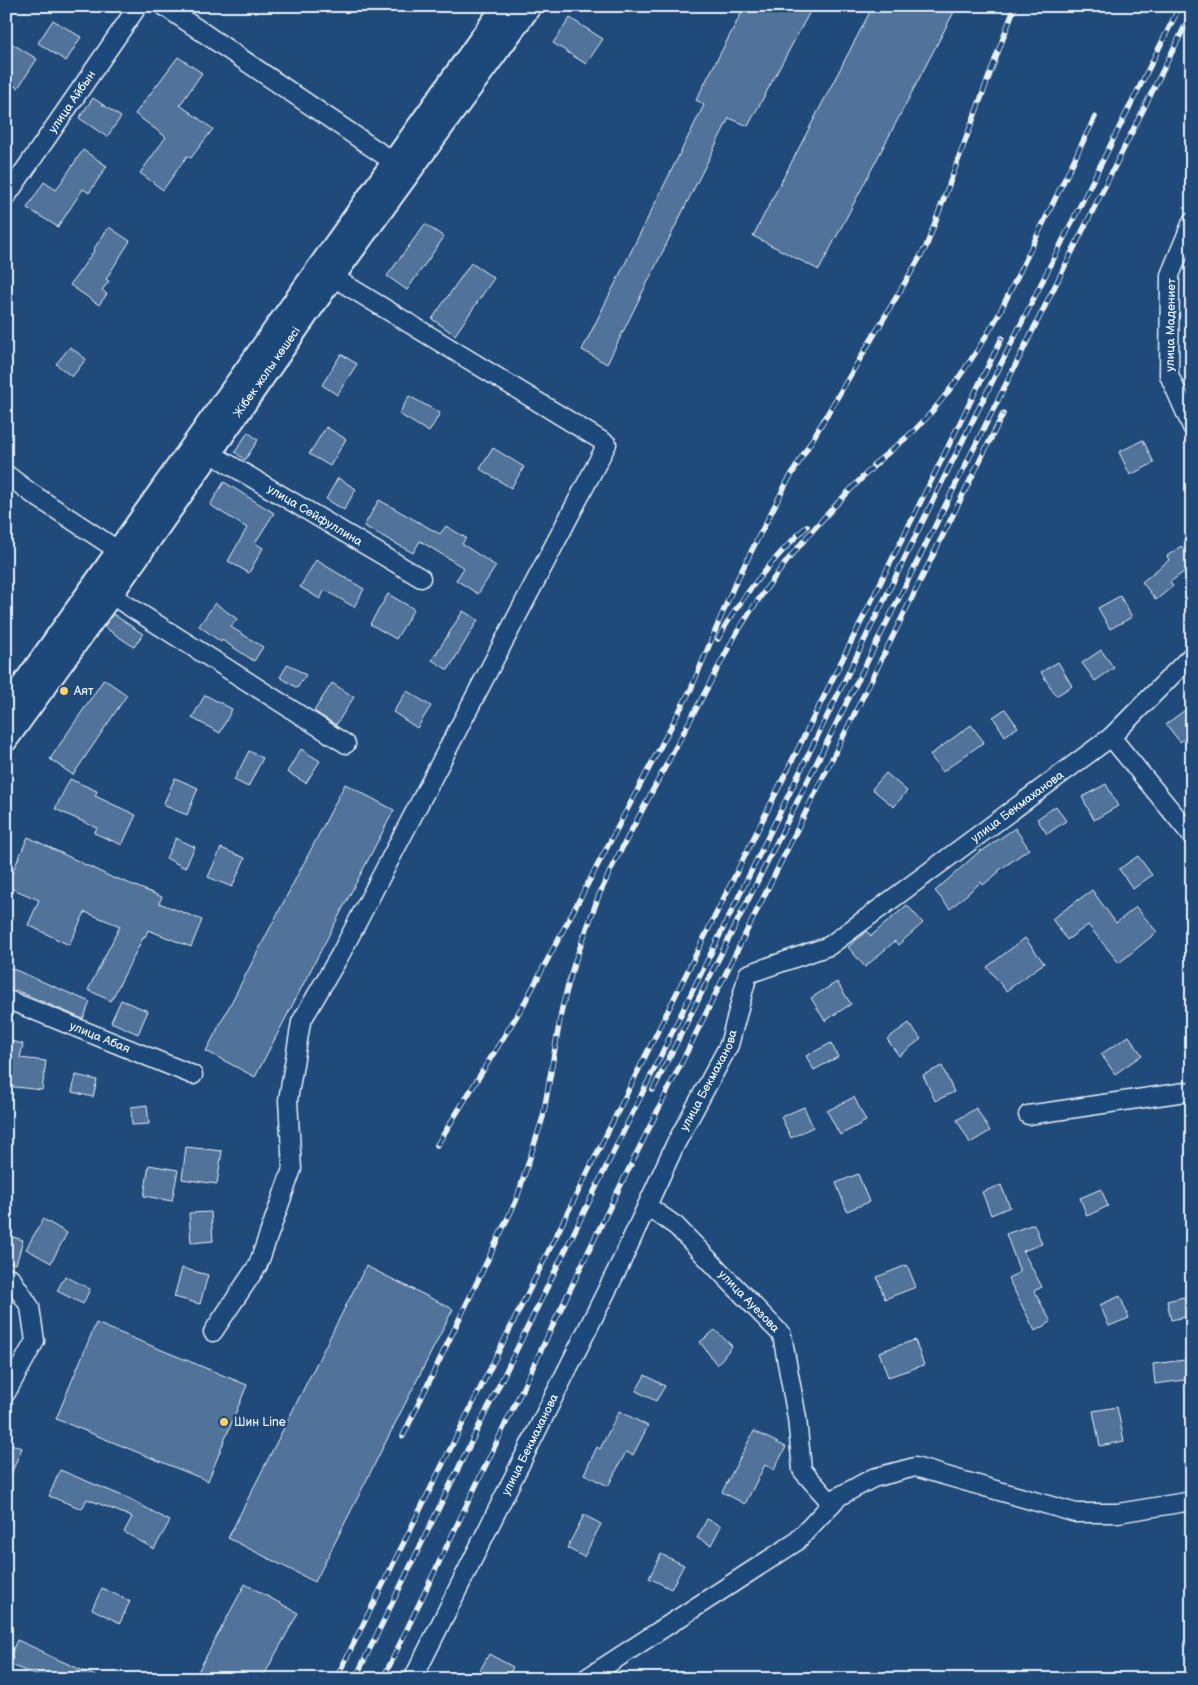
<svg xmlns="http://www.w3.org/2000/svg" width="1198" height="1685" font-family="'Balsamiq Sans',sans-serif">
  <style>
    .building { fill: #517399; stroke: #e8f1f8 }
    .lines { fill: none; stroke-linecap: round; stroke-linejoin: round }
    .minor-casing { stroke: #e8f1f8; stroke-width: 21 }
    .major-casing { stroke: #e8f1f8; stroke-width: 26 }
    .minor { stroke: #1f4a7a; stroke-width: 18 }
    .major { stroke: #1f4a7a; stroke-width: 22 }
    .rail-casing { stroke: #e8f1f8; stroke-width: 5.5 }
    .rail { stroke: #1f4a7a; stroke-width: 4; stroke-dasharray: 11; stroke-linecap: butt }
    .poi-dot { fill: #ffd166; stroke: #1f4a7a; stroke-width: 2 }
    .labels { text-anchor: middle; dominant-baseline: central; stroke-width: 5; stroke-linejoin: round; paint-order: stroke }
    .street-label { font-size: 12px; fill: #e8f1f8; stroke: #1f4a7a }
    .poi-label { font-size: 12px; fill: #e8f1f8; stroke: #1f4a7a; text-anchor: start }
  </style>
  <rect width="100%" height="100%" fill="#1f4a7a"/>
  <filter id="ink" filterUnits="userSpaceOnUse"><feTurbulence type="fractalNoise" baseFrequency=".02" numOctaves="2"/><feDisplacementMap in="SourceGraphic" scale="10" xChannelSelector="R" yChannelSelector="G"/><feConvolveMatrix kernelMatrix="1 2 1 2 8 2 1 2 1" color-interpolation-filters="sRGB"/></filter>
  <g filter="url(#ink)">
    <!-- building -->
    <g class="building">
      <path d="M745,6h68l-65,120 -19,-8 -122,246 -25,-14 122,-245 -8,-5z"/>
      <path d="M873,6h84l-138,264 -66,-34z"/>
      <path d="M570,18l33,21 -17,25 -33,-21z"/>
      <path d="M53,20l28,17 -15,24 -28,-18z"/>
      <path d="M11,43l26,16 -19,29 -12,-7v-31z"/>
      <path d="M178,57l24,16 -22,32 33,24 -22,29 -4,-2 -24,34 -23,-17 26,-36 -31,-23z"/>
      <path d="M93,98l28,19 -14,20 -28,-19z"/>
      <path d="M83,150l24,16 -18,27 -6,-4 -25,38 -31,-19 17,-26 12,8z"/>
      <path d="M425,224l19,13 -37,53 -20,-14z"/>
      <path d="M109,227l21,14 -24,38 3,2 -7,9 5,4 -8,11 -29,-20 24,-34 -1,-1z"/>
      <path d="M471,263l23,15 -39,57 -23,-16z"/>
      <path d="M70,347l16,12 -14,18 -16,-13z"/>
      <path d="M341,354l16,10 -20,31 -15,-10z"/>
      <path d="M409,396l31,17 -11,19 -30,-18z"/>
      <path d="M326,427l20,12 -16,27 -21,-12z"/>
      <path d="M248,432l10,8 -13,20 -10,-8z"/>
      <path d="M1143,440l11,23 -24,12 -11,-23z"/>
      <path d="M493,448l31,19 -13,21 -31,-19z"/>
      <path d="M338,478l18,11 -12,21 -18,-11z"/>
      <path d="M224,482l50,31 -19,30 8,5 -14,25 -21,-12 19,-33 -37,-23z"/>
      <path d="M379,500l61,34 6,-8 20,12 -4,6 34,22 -18,28 -22,-14 8,-12 -44,-27 -7,12 -49,-27z"/>
      <path d="M1181,546l11,16v4l-22,16 3,4 -17,14 -14,-18 27,-22 -2,-4z"/>
      <path d="M316,560l48,29 -10,18 -29,-17 -5,9 -20,-12z"/>
      <path d="M388,594l26,15 -18,30 -26,-15z"/>
      <path d="M1120,596l12,21 -22,12 -12,-21z"/>
      <path d="M215,603l22,16 -6,8 32,20 -9,14 -32,-21 -1,2 -22,-16z"/>
      <path d="M463,611l15,9 -30,50 -16,-10z"/>
      <path d="M113,614l30,20 -9,13 -30,-20z"/>
      <path d="M1101,650l13,18 -19,13 -13,-18z"/>
      <path d="M1058,662l14,24 -16,10 -15,-24z"/>
      <path d="M288,664l18,11 -9,13 -17,-11z"/>
      <path d="M104,679l23,16 -54,80 -23,-16z"/>
      <path d="M332,683l22,14 -18,28 -22,-14z"/>
      <path d="M407,691l24,15 -14,22 -24,-16z"/>
      <path d="M205,695l27,14 -12,24 -28,-15z"/>
      <path d="M1192,705v28l-12,9 -14,-18z"/>
      <path d="M1005,709l13,18 -13,9 -12,-19z"/>
      <path d="M971,725l13,17 -42,30 -12,-17z"/>
      <path d="M301,749l19,12 -14,22 -19,-11z"/>
      <path d="M249,751l14,7 -15,29 -14,-7z"/>
      <path d="M886,773l21,18 -13,16 -22,-18z"/>
      <path d="M175,778l23,10 -11,27 -24,-10z"/>
      <path d="M70,779l27,12 -2,5 41,19 -14,30 -28,-12 3,-5 -42,-19z"/>
      <path d="M345,784l49,26 -139,267 -49,-26z"/>
      <path d="M1106,784l12,22 -24,14 -12,-23z"/>
      <path d="M1056,806l10,15 -19,13 -10,-15z"/>
      <path d="M1015,828l14,21 -31,22 1,1 -16,13 -2,-3 -31,27 -15,-18 46,-41 1,1z"/>
      <path d="M28,837l87,42 1,-1 46,19 -3,6 43,17 -11,27 -43,-17 -3,7 -1,-1 -33,65 -23,-11 32,-64 -35,-14 -16,33 -41,-20 11,-25 -33,-14z"/>
      <path d="M176,838l19,9 -10,21 -19,-10z"/>
      <path d="M221,848l24,10 -13,29 -24,-10z"/>
      <path d="M1138,856l14,19 -19,14 -14,-20z"/>
      <path d="M1092,890l24,33 20,-16 21,25 -38,31 -31,-38 -21,15 -15,-21z"/>
      <path d="M907,905l16,18 -25,22 -3,-4 -30,26 -17,-20 19,-16 4,5z"/>
      <path d="M1025,938l19,25 -38,28 -19,-24z"/>
      <path d="M6,966l84,36 -7,17 -77,-33z"/>
      <path d="M837,982l14,22 -26,17 -14,-23z"/>
      <path d="M121,1000l27,11 -10,23 -27,-12z"/>
      <path d="M909,1023l12,16 -22,17 -12,-17z"/>
      <path d="M1129,1036l13,19 -27,19 -14,-20z"/>
      <path d="M6,1040l17,4 -3,14 26,3 -4,29 -36,-4z"/>
      <path d="M831,1043l7,14 -24,13 -8,-14z"/>
      <path d="M942,1066l12,26 -19,9 -12,-26z"/>
      <path d="M76,1075l21,5 -4,17 -21,-5z"/>
      <path d="M854,1097l12,24 -26,14 -13,-24z"/>
      <path d="M147,1105l2,19 -17,1 -1,-18z"/>
      <path d="M804,1107l9,20 -22,11 -10,-21z"/>
      <path d="M976,1108l14,23 -20,12 -13,-23z"/>
      <path d="M186,1147l36,4 -5,33 -35,-5z"/>
      <path d="M149,1165l29,5 -6,31 -28,-5z"/>
      <path d="M858,1174l11,28 -22,9 -11,-28z"/>
      <path d="M1001,1185l9,22 -19,8 -9,-23z"/>
      <path d="M1101,1189l7,17 -21,10 -7,-18z"/>
      <path d="M211,1212l2,29 -22,2 -2,-30z"/>
      <path d="M43,1219l24,14 -16,30 -25,-14z"/>
      <path d="M1034,1224l8,20 -19,7 19,36 -8,4 17,31 -16,9 -27,-53 12,-6 -14,-38z"/>
      <path d="M6,1235l17,5 -7,24 -10,-3z"/>
      <path d="M907,1265l9,22 -31,12 -8,-22z"/>
      <path d="M366,1266l87,43 -138,273 -87,-44z"/>
      <path d="M182,1268l26,7 -8,29 -26,-7z"/>
      <path d="M65,1276l25,13 -7,15 -26,-13z"/>
      <path d="M1120,1296l9,22 -20,8 -9,-21z"/>
      <path d="M1184,1297l5,19 -18,4 -4,-19z"/>
      <path d="M96,1323l151,62 -39,96 -152,-62z"/>
      <path d="M715,1330l17,16 -15,19 -17,-23z"/>
      <path d="M915,1340l9,25 -36,12 -9,-25z"/>
      <path d="M1192,1359v20l-37,5 -2,-20z"/>
      <path d="M645,1375l20,11 -9,15 -20,-10z"/>
      <path d="M1117,1407l7,34 -24,5 -7,-35z"/>
      <path d="M619,1411l29,15 -15,29 -7,-3 -18,34 -24,-12 13,-27 3,2z"/>
      <path d="M754,1431l32,16 -12,23 -9,-5 -20,39 -23,-12z"/>
      <path d="M6,1442l16,6 -16,38z"/>
      <path d="M60,1470l70,29 40,22 -16,28 -30,-17 8,-15 -45,-18 -5,10 -33,-13z"/>
      <path d="M584,1515l17,9 -17,33 -17,-9z"/>
      <path d="M707,1519l14,7 -10,19 -14,-7z"/>
      <path d="M661,1554l23,11 -13,24 -22,-11z"/>
      <path d="M245,1584l53,29 -36,66h-68z"/>
      <path d="M102,1588l28,13 -10,22 -28,-14z"/>
      <path d="M17,1640l27,12 -1,1 59,26h-58l-37,-16z"/>
      <path d="M489,1654l24,13 -6,12h-20l-9,-5z"/>
    </g>
    <g class="lines">
      <defs>
        <g id="minor">
          <path d="M164,6l240,163"/>
          <path id="s1" d="M6,197l132,-191"/>
          <path d="M1192,222l-22,53 -1,100 23,52"/>
          <path id="s2" d="M210,453l211,125"/>
          <path d="M6,474l25,19 88,58"/>
          <path d="M111,595l235,149"/>
          <path d="M1111,737l81,99"/>
          <path id="s3" d="M6,1001h5l182,74"/>
          <path d="M1028,1115l164,-24"/>
          <path id="s4" d="M647,1206l29,20 106,109 15,83 5,52 30,34"/>
          <path d="M6,1277l5,1 19,29 5,34 -29,52"/>
          <path d="M213,1332l45,-67 34,-96 -4,-69 13,-78 39,-67 267,-511 -274,-167"/>
          <path id="s5" d="M413,1679l209,-419 53,-115 54,-100 19,-71 81,-28 282,-209 81,-82"/>
          <path d="M585,1679l211,-137 42,-45 35,-19 42,-11 161,46h42l74,-12"/>
        </g>
        <g id="major">
          <path d="M6,709l498,-703"/>
          <path id="s6" d="M6,740l105,-145 222,-318 197,-271"/>
        </g>
      </defs>
      <!-- minor casing -->
      <use href="#minor" class="minor-casing"/>
      <!-- major casing -->
      <use href="#major" class="major-casing"/>
      <!-- minor -->
      <use href="#minor" class="minor"/>
      <!-- major -->
      <use href="#major" class="major"/>
      <defs>
        <g id="rail">
          <path d="M873,465c15,-12 30,-24 44,-37 32,-33 58,-72 81,-112l97,-199"/>
          <path d="M718,639c24,-44 53,-78 89,-113"/>
          <path d="M653,1090l539,-1078"/>
          <path d="M437,1145l87,-141 167,-315 42,-101 25,-50 28,-54 140,-237 89,-241"/>
          <path d="M403,1436l113,-235 27,-84 19,-109 11,-41 26,-72 14,-30 123,-231c41,-67 86,-117 142,-172"/>
          <path d="M336,1679l666,-1341"/>
          <path d="M355,1679l587,-1197 238,-476"/>
          <path d="M383,1679l221,-460 399,-805"/>
        </g>
      </defs>
      <!-- rail casing -->
      <use href="#rail" class="rail-casing"/>
      <!-- rail -->
      <use href="#rail" class="rail"/>
    </g>
  </g>
  <!-- markers -->
  <g class="poi-dot">
    <circle cx="64" cy="691" r="5"/>
    <circle cx="224" cy="1422" r="5"/>
  </g>
  <g class="labels">
    <!-- street labels -->
    <g class="street-label">
      <text stroke="none"><textPath href="#s1" startOffset="116">улица Айбын</textPath></text>
      <text transform="translate(1171 325) rotate(-89)">улица Мадениет</text>
      <text stroke="none"><textPath href="#s6" startOffset="451">Жібек жолы көшесі</textPath></text>
      <text stroke="none"><textPath href="#s2" startOffset="122">улица Сейфуллина</textPath></text>
      <text stroke="none"><textPath href="#s5" startOffset="1102">улица Бекмаханова</textPath></text>
      <text stroke="none"><textPath href="#s3" startOffset="101">улица Абая</textPath></text>
      <text stroke="none"><textPath href="#s5" startOffset="668">улица Бекмаханова</textPath></text>
      <text stroke="none"><textPath href="#s4" startOffset="140">улица Ауезова</textPath></text>
      <text stroke="none"><textPath href="#s5" startOffset="262">улица Бекмаханова</textPath></text>
    </g>
    <!-- poi labels -->
    <g class="poi-label">
      <text x="74" y="691">Аят</text>
      <text x="234" y="1422">Шин Line</text>
    </g>
  </g>
  <!-- margin -->
  <rect width="1198" height="1685" fill="none" stroke="#1f4a7a" stroke-width="25"/>
  <rect x="12" y="12" width="1173" height="1660" fill="none" stroke="#e8f1f8" stroke-width="2" filter="url(#ink)"/>
</svg>
